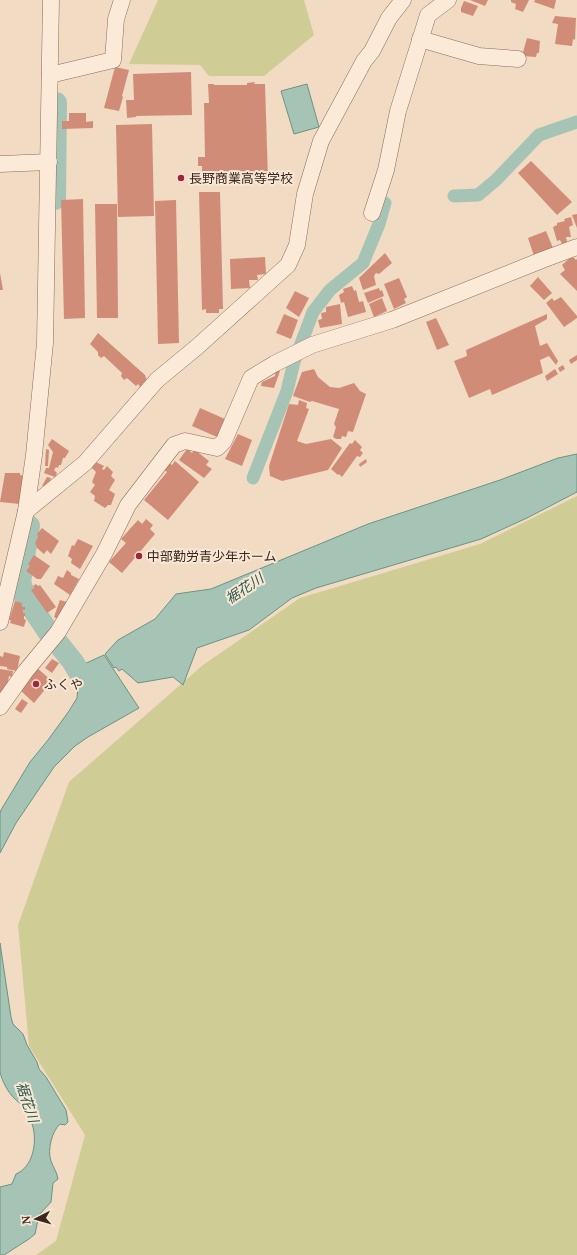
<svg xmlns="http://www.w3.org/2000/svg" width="577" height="1255" font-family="'Noto Serif','Noto Sans JP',serif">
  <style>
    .green { fill: #d0cc96 }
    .water { fill: #a6c4b5; stroke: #6b9382 }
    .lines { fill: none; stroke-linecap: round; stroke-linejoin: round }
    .canal { stroke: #a6c4b5; stroke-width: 13 }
    .river { stroke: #a6c4b5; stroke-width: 22 }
    .building { fill: #d18c77 }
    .minor-casing { stroke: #8d6b59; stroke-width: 17 }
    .minor { stroke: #fbead7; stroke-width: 16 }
    .poi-dot { fill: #a0243c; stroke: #f8e7d4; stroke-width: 1.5 }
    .labels { text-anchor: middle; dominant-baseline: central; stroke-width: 4; stroke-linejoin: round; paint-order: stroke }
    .poi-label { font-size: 13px; fill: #3c271e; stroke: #f8e7d4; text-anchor: start }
    .water-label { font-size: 14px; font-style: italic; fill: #2c5c51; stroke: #f8e7d4 }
  </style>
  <rect width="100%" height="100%" fill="#f1dbc3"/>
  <!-- green -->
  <g class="green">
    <path d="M158,0h146l10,35 -50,41h-55l-9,-11 -71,-1z"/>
    <path d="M577,496v759h-541l20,-14 29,-106 -56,-89 -11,-121 51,-143 134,-117 97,-67 180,-54z"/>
  </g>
  <!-- water -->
  <g class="water">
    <path d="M307,84l12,43 -25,7 -13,-43z"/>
    <path d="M577,454v38l-50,26 -46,21 -165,49 -24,10 -43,32 -52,18 -14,37 -10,-8 -35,6 -16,-14 -3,2 -3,-4 -2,1 -9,-14 13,-14 37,-21 21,-25 35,-5 157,-65 132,-44 58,-22z"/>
    <path d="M104,655l35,53 -51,29 -13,9 -21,21 -38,56 -16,30v-40l1,-3 29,-48 18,-22 21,-29 8,-13 1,-11 -2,-11 8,-12z"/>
    <path d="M0,943l11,74 2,7 10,10 4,11 10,17 2,7 7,8 20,33 2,12 -3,3 -5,-1c-8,7 -13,26 -9,37 2,6 6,11 7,18l-5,4 -2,19 -12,13 -4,19 -6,5 -25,16h-4v-68l12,-3 4,-10c17,-7 21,-31 17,-47 -2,-7 -5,-14 -7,-21 -13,-4 -23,-21 -26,-34z"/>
  </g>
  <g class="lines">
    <!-- canal -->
    <g class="canal">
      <path d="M454,196l24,-1 18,-15 43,-45 38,-13"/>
      <path d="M253,478l34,-87 7,-29 19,-50 17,-22 33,-27 16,-39 6,-21"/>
    </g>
    <!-- river -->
    <g class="river">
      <path d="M55,199l1,-96"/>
      <path d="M29,526l-9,56 5,15 24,36"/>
      <path d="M57,642l16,20 21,35"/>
    </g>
  </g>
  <!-- building -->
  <g class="building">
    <path d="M470,0h18l-3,6z"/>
    <path d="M511,0h18l-6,12 -8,-3 1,-5 -5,-2z"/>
    <path d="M535,0h21l-2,9 -20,-7z"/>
    <path d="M464,1l14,5 -5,10 -12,-4v-4z"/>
    <path d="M555,16l21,2 -1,22 -2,-1 -1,7 -17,-2 3,-20 -6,-1z"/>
    <path d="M527,38l13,3 -1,12h-2l-1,4 -14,-1z"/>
    <path d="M115,67l14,3 -7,26 1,1 -4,14 -15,-3z"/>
    <path d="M191,72l1,43 -56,1v1l-9,1 -1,-18h8l-1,-26z"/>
    <path d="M255,82l-1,2h11l3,95 -66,2v-15h-4v-9h7l-1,-54h5l-1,-19h6v1h33v-2z"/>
    <path d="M69,113h17v9l7,-1v7l-31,1v-8h7z"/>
    <path d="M152,124l2,92 -36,1 -2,-92z"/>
    <path d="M531,161l41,41 -15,13 -39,-42z"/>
    <path d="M199,192h21l3,117h-4v4h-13v-4l-4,1z"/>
    <path d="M83,199l2,119 -21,1 -3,-119z"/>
    <path d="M176,200l3,143 -21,1 -3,-143z"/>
    <path d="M95,204h22l1,114h-21z"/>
    <path d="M577,214v14l-5,-13z"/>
    <path d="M571,217l2,8 -4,2 2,10h-5l1,5 -5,2 -2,-4 -3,1 -4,-14 4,-2v-2l8,-2 -1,-2z"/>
    <path d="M546,231l7,17 -19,8 -6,-18z"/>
    <path d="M385,253l7,10 -13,11 -3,-1 -2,3 2,9 -13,5 -4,-12z"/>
    <path d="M572,256l4,4 1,-1v32l-17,-17 5,-4 -3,-5z"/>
    <path d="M265,257l1,17 -9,1 1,5h-9l1,8 -19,1 -1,-30z"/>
    <path d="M0,273l3,17h-3z"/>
    <path d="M538,277l14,16 -8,7 -14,-14z"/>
    <path d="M399,278l8,19 -3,2 2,4 -12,6 -10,-25z"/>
    <path d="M352,286l2,5 2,-1 3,12 4,-1 3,11 -18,5 -4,-15 -3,1 -2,-8 5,-3 -1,-3z"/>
    <path d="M379,288l1,3 2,-1 2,6 -16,7 -4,-10z"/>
    <path d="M295,291l14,7 -10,19 -13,-9z"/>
    <path d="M561,297l16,19v2l-13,9 -18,-24 6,-5 2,3z"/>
    <path d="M382,298l5,13 -13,6 -5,-13z"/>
    <path d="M340,304l2,20 -22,4 -2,-8 4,-1 -1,-6 5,-1v-5z"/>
    <path d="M284,314l14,6 -7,19 -15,-6z"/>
    <path d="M547,314v5l-12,7 5,20 7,-3 11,18 -2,4 -7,-9 -9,4 3,13 -51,22 -2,-6 -21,9 -15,-37 13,-5 -1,-6z"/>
    <path d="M436,318l13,27 -12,5 -11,-28z"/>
    <path d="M98,333l47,42 2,6 -7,6 -2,-3 -2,2 -9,-8 -3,2 -3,-4 1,-3 -18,-17 -3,2 -3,-3v-3l-8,-8z"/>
    <path d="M577,355v5l-6,4 -2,-4z"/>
    <path d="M563,365l2,4 -5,3 -2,-4z"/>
    <path d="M314,369l4,8 12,10 9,1 15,-5 6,8 6,3 -13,38 -5,-1 -2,6 -4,-1 -1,3h-5l-3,-2 3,-10 -2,-3 5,-15 -27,-8 -2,1 -17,-6 9,-24z"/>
    <path d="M555,369l3,5 -11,7 -2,-5z"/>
    <path d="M276,370l4,1 -6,17 -13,-2 1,-4 13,-6z"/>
    <path d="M299,400l8,3 -1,5 3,1 -12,32 9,3 25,-5 11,9 -14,22 -46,11 -12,-5 -1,-10 20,-62 9,1z"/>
    <path d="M200,408l25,11 -8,18 -25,-11z"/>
    <path d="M238,434l14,6 -10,26 -17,-7z"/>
    <path d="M52,439l17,12 -4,7h-2l-2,7h-2l-1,3 -2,-1 -2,3 3,3 -2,4 -11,-4 2,-5h3l4,-16 -5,-7z"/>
    <path d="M355,440l7,7 -2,3 3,3 -3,4 -3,-1 -15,21 -3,-3 -1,1 -7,-6 19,-26 2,1z"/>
    <path d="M46,449l3,1 -1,16h-3z"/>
    <path d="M187,449l5,4 3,-3 14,11 -3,4 6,4 -8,9 -25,-18z"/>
    <path d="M366,459l1,3 -7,5 -1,-3z"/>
    <path d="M94,461l10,5 -2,3 2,1 3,-4 6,6 -2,4 4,4 -6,10 6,4 -4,11h-3l-3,3 -11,-7 1,-5 -5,-4 5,-7 -3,-3 4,-10 -6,-6z"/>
    <path d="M175,461l24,21 -31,38 -24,-20 23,-28 -3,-3 5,-6 3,2z"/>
    <path d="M5,473h15v2l4,1 -4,28 -20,-2z"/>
    <path d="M47,477l4,1 -4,10 -5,-2z"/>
    <path d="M146,519l7,6 -3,4 5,5 -33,39 -13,-11 17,-19 -5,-4 17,-19 4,4z"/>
    <path d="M42,528l17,13 -8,13 -4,-4 -3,4 -7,-6 -2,-5 3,-6 -1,-3z"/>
    <path d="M78,539l15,7 -13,23 -9,-6 1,-4 -4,-3 4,-11 2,1z"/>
    <path d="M34,555l16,11 -9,13h-4l-11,-8 4,-5 -2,-2z"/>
    <path d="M67,570l4,3v2l8,4 -9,16 -16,-11 4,-8 5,2z"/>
    <path d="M36,584l2,2 2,-1 16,22 -9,6 -16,-23 3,-2 -1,-2z"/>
    <path d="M60,600l7,2 -8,18 -5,-3z"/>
    <path d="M15,601l7,2v4h3v3h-2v3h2v3h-1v3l2,1 -2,7 -14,-4 1,-3h-2z"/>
    <path d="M4,652l16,4 -3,15 -10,-2v-2l-7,-1v-10l3,1z"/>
    <path d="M52,659l7,4 -7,10 -7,-5z"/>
    <path d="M37,668l15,13 -18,22 -14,-13z"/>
    <path d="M0,669l13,2 -1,6 -3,-1 -3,16h-6z"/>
    <path d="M22,699l6,4 -7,10 -6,-4z"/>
  </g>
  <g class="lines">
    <defs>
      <g id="minor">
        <path d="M420,39l59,17 39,3"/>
        <path d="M50,75l63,-15 3,-41 6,-19"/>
        <path d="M0,164l49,-2"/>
        <path d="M372,213l14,-43 12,-59 30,-96 20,-15"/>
        <path d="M26,511l59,-48 72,-83 40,-33 91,-82 9,-20 8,-51 16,-53 43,-80 8,-10 17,-33 14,-18"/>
        <path d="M0,622l26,-111 8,-56 11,-112 6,-343"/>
        <path d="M0,707l25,-35 33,-40 46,-78 24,-49 46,-60 11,-4 32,7 7,-7 27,-63 23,-14 38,-19 80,-25 150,-60 35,-13"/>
      </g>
    </defs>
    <!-- minor casing -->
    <use href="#minor" class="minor-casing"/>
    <!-- minor -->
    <use href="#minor" class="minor"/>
  </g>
  <!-- markers -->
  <g class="poi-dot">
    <circle cx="181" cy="178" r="4"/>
    <circle cx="139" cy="556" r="4"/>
    <circle cx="36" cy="684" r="4"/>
  </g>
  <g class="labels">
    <!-- poi labels -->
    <g class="poi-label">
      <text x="189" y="178">長野商業高等学校</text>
      <text x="147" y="556">中部勤労青少年ホーム</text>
      <text x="44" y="684">ふくや</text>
    </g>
    <!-- water labels -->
    <g class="water-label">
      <text transform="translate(244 588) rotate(-34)">裾花川</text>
      <text transform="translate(28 1102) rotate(72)">裾花川</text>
    </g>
  </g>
  <!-- north arrow -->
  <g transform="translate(36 1219) rotate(264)" stroke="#f8e7d4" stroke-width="3" paint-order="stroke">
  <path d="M0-3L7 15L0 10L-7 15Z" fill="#3c271e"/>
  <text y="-6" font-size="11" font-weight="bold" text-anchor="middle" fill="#3c271e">N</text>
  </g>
</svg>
